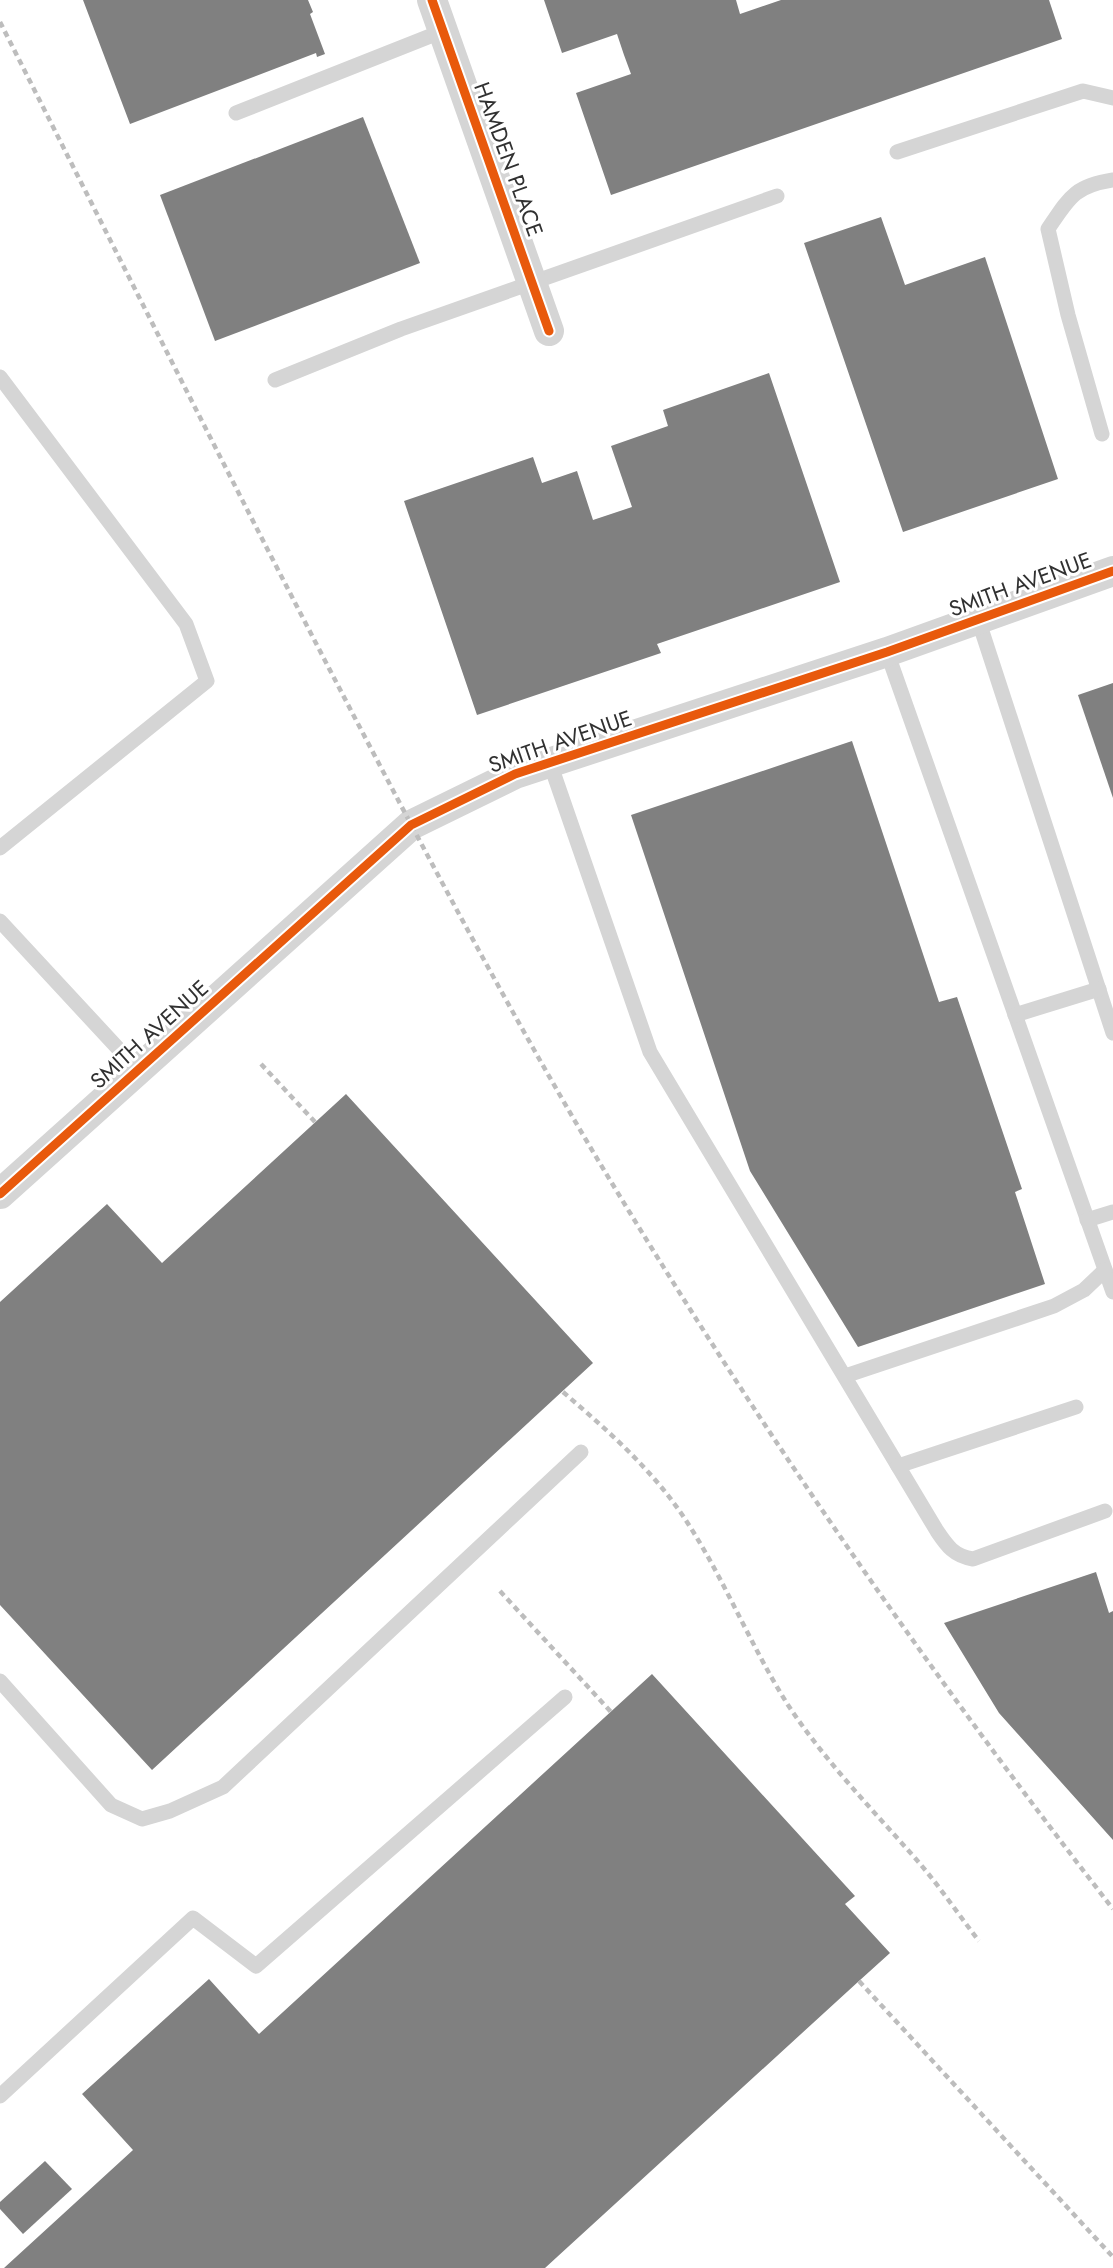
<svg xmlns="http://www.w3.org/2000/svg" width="1113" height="2268" font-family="Jost,sans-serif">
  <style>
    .building { fill: #808080 }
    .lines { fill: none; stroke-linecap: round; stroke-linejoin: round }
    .service { stroke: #d5d5d5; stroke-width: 15 }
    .minor { stroke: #d5d5d5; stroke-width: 30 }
    .rail { stroke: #bdbdbd; stroke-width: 4.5; stroke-dasharray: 6 4.5; stroke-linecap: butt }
    .cycleway-casing { stroke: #fff; stroke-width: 13 }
    .cycleway { stroke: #e8590c; stroke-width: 9 }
    .labels { text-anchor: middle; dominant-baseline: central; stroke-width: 6; stroke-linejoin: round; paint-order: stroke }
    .street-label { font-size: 22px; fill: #313131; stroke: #fff }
  </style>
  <rect width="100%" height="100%" fill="#fff"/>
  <!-- building -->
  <g class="building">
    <path d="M83,0h225l5,12 -3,2 15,40 -8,3 -1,-4 -186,71z"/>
    <path d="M544,0h192l4,14 41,-14h268l13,39 -451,156 -35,-102 55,-19 -7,-19 -7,-21 -55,19z"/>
    <path d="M363,117l57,146 -205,78 -55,-146z"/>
    <path d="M881,217l24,68 80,-28 73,222 -155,53 -99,-289z"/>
    <path d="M769,373l71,209 -183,62 4,9 -184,62 -73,-214 129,-44 9,26 35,-12 16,49 39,-13 -21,-61 57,-20 -5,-16z"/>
    <path d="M1113,683v115l-35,-103z"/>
    <path d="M852,741l87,261 18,-5 65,192 -7,3 30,92 -187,63 -108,-176 -119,-356z"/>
    <path d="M346,1094l247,269 -441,407 -152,-165v-303l107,-98 55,59z"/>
    <path d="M1096,1572l13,41 4,-2v229l-114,-127 -55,-90z"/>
    <path d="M652,1674l203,222 -10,8 45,49 -31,28 -314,287h-541l129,-118 -51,-56 127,-115 50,55z"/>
    <path d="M45,2161l27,28 -49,45 -23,-25v-7z"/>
  </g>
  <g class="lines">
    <!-- service -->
    <g class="service">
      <path d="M236,113l207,-82"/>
      <path d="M897,152l186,-61 30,7"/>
      <path d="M0,377l186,247 21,57 -207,167"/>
      <path d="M275,380l126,-51 376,-133"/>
      <path d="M1102,434l-34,-119 -20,-86c21,-31 26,-43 65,-49"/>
      <path d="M978,619l135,414"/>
      <path d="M887,652l226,640"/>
      <path d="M550,763l100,289 287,479c10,15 17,25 36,28l132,-48"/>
      <path d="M0,921l138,149"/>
      <path d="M1015,1015l84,-26"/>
      <path d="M1087,1220l26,-8"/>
      <path d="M845,1376l209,-70 30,-16 21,-20"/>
      <path d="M898,1466l178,-59"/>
      <path d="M0,1681l111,124 31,14 28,-8 53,-24 358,-335"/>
      <path d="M0,2096l193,-178 63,48 309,-269"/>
    </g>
    <!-- minor -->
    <g class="minor">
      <path d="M432,0l117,331"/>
      <path d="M0,1194l411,-369 104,-51 372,-122 226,-81"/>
    </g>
    <!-- rail -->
    <g class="rail">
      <path d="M0,22c118,233 235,467 356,698 75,143 151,286 233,425 158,265 335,521 524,764"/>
      <path d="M261,1064l54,58"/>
      <path d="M563,1392c44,38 89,77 122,127 39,59 65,126 103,186 37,56 83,103 127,153 23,26 43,56 64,83"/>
      <path d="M500,1591l111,121"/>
      <path d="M859,1981l254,276"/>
    </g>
    <defs>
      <g id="cycleway">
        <path d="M432,0l117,331"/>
        <path d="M0,1194l411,-369 104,-51 372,-122 226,-81"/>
      </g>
    </defs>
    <!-- cycleway casing -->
    <use href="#cycleway" class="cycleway-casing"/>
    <!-- cycleway -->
    <use href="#cycleway" class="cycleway"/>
  </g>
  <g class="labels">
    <!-- street labels -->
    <g class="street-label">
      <text transform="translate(509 159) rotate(70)">HAMDEN PLACE</text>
      <text transform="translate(1020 584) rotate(-20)">SMITH AVENUE</text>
      <text transform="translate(560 741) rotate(-19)">SMITH AVENUE</text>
      <text transform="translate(149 1034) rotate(-42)">SMITH AVENUE</text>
    </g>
  </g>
</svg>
